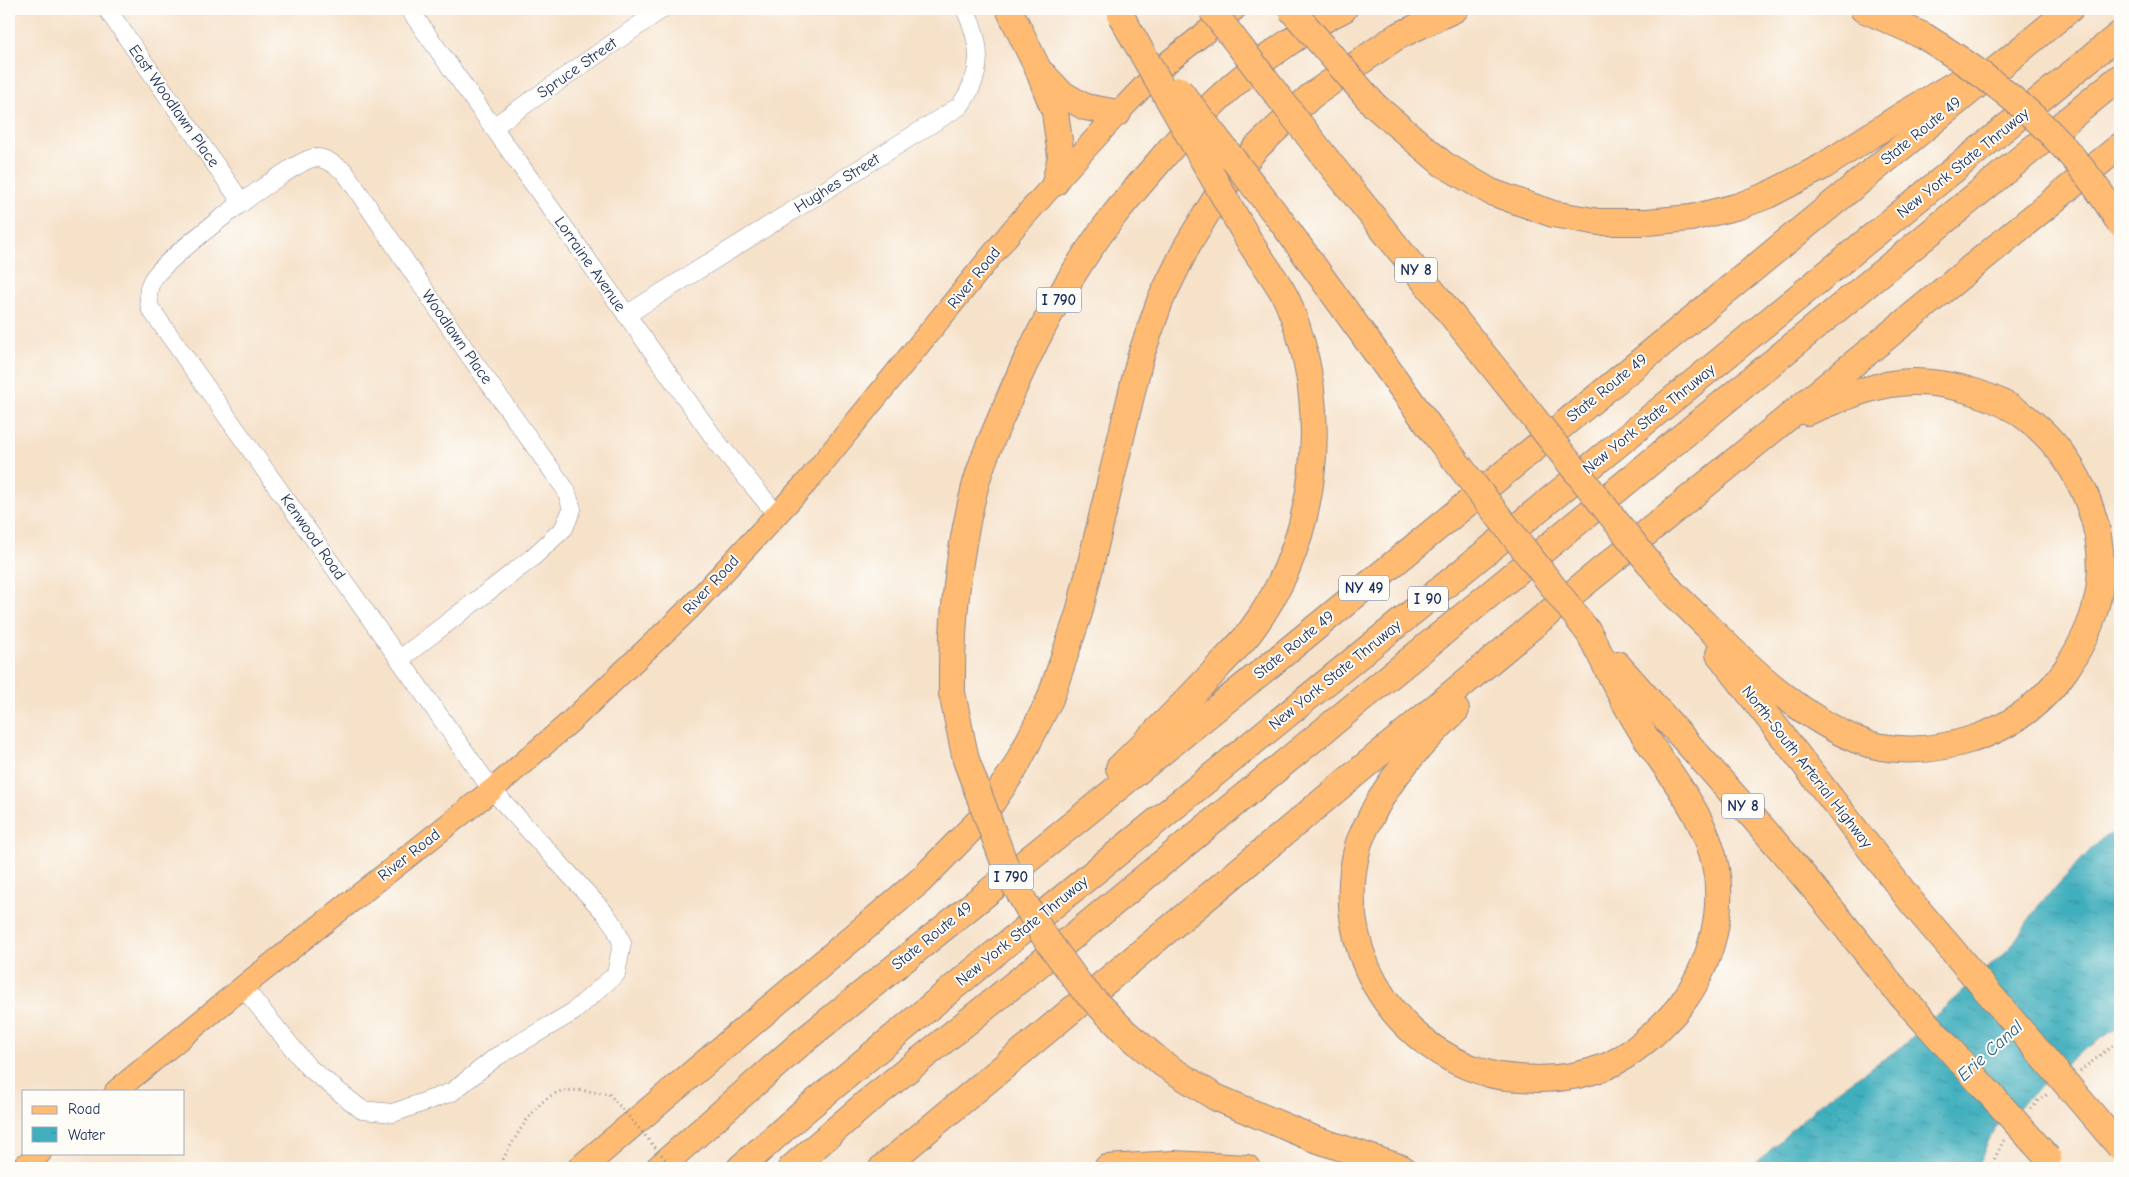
<svg xmlns="http://www.w3.org/2000/svg" width="2129" height="1177" font-family="'Comic Neue',sans-serif">
  <style>
    .water { fill: url(#water-ripples); stroke: #2e6f8e }
    .lines { fill: none; stroke-linecap: round; stroke-linejoin: round }
    .minor-casing { stroke: #888894; stroke-width: 19 }
    .major-casing { stroke: #888894; stroke-width: 24 }
    .highway-casing { stroke: #888894; stroke-width: 28 }
    .path { stroke: #888894; stroke-width: 3; stroke-dasharray: 1 4; stroke-linecap: butt }
    .minor { stroke: #fff; stroke-width: 18 }
    .major { stroke: #ffbb71; stroke-width: 22 }
    .highway { stroke: #ffbb71; stroke-width: 26 }
    .highway-bridge-casing { stroke: #888894; stroke-width: 28; stroke-linecap: butt }
    .path-bridge { stroke: #888894; stroke-width: 3; stroke-dasharray: 1 4; stroke-linecap: butt }
    .highway-bridge { stroke: #ffbb71; stroke-width: 26 }
    .labels { text-anchor: middle; dominant-baseline: central; stroke-width: 4; stroke-linejoin: round; paint-order: stroke }
    .shield { fill: #fdfcf7; stroke: #5f6c8c; stroke-width: 1 }
    .shield-label { font-size: 15px; font-weight: bold; fill: #1b2f5e }
    .street-label { font-size: 16px; fill: #1b2f5e; stroke: #fdfcf7 }
    .water-label { font-size: 18px; font-style: italic; fill: #285c7f; stroke: #fdfcf7 }
  </style>
  <defs>
    <pattern id="water-ripples" width="26" height="14" patternUnits="userSpaceOnUse" patternTransform="scale(1.25)"><rect width="26" height="14" fill="#41afbd"/><path d="M2 4q2-2 4 0t4 0M15 11q2-2 4 0t4 0" fill="none" stroke="#368f9d"/></pattern>
  </defs>
  <rect width="100%" height="100%" fill="#fdfcf7"/>
  <filter id="ink" filterUnits="userSpaceOnUse"><feTurbulence type="fractalNoise" baseFrequency=".02" numOctaves="2"/><feDisplacementMap in="SourceGraphic" scale="10" xChannelSelector="R" yChannelSelector="G"/><feConvolveMatrix kernelMatrix="1 2 1 2 8 2 1 2 1" color-interpolation-filters="sRGB"/></filter>
  <filter id="wash" filterUnits="userSpaceOnUse"><feTurbulence type="fractalNoise" baseFrequency=".0096" numOctaves="4" result="noise"/><feDisplacementMap in="SourceGraphic" scale="20" xChannelSelector="R" yChannelSelector="G"/><feGaussianBlur stdDeviation="1.12" result="paint"/><feColorMatrix in="noise" values="0 0 0 0 0 0 0 0 0 0 0 0 0 0 0 0 0 1.4 0 .05"/><feComposite in="paint" operator="in"/></filter>
  <g filter="url(#wash)">
    <rect width="100%" height="100%" fill="#f6e1c9"/>
    <!-- water -->
    <path class="water" d="M2120,828v198l-45,30 -80,71 -18,41h-226l74,-69 75,-51 110,-100 29,-43 61,-65z"/>
  </g>
  <g filter="url(#ink)">
    <g class="lines">
      <defs>
        <g id="minor">
          <path d="M107,9l135,194"/>
          <path d="M409,9l308,433 60,73"/>
          <path d="M493,127l169,-118"/>
          <path d="M626,315l334,-209c24,-33 22,-62 5,-97"/>
          <path d="M243,987l65,80 54,43 31,3 59,-21 44,-35 77,-45 43,-38 6,-31 -7,-16 -11,-15 -112,-122 -342,-482c-2,-11 -3,-20 3,-29 13,-22 137,-116 160,-121 12,-2 22,8 31,13l125,184 97,135 6,19 -8,19 -32,30 -132,101"/>
        </g>
        <g id="major">
          <path d="M116,1091l138,-113 238,-188 78,-68 118,-112 119,-128 207,-254 104,-115 45,-47 72,-57"/>
          <path d="M22,1168l18,-15"/>
        </g>
        <g id="highway">
          <path d="M1009,9l29,60 17,43 6,44 -6,27"/>
          <path d="M1863,9l61,27"/>
          <path d="M1044,75l17,18 24,14 33,6"/>
          <path d="M1375,106l68,58 48,28 62,22 46,8h48l44,-4 48,-12 29,-11 54,-28 82,-53 63,-37"/>
          <path d="M1328,161l175,218"/>
          <path d="M1281,221l153,212"/>
          <path d="M1672,592c56,53 112,117 185,148 35,14 77,11 112,0 41,-12 74,-37 98,-72 12,-19 24,-41 29,-63 17,-67 -14,-143 -68,-186 -29,-23 -79,-38 -117,-37 -36,1 -71,17 -104,30"/>
          <path d="M1719,654l194,250"/>
          <path d="M1617,664c93,105 188,208 273,319"/>
          <path d="M952,693c-1,-69 5,-135 22,-202 7,-29 20,-57 32,-85 28,-67 64,-134 108,-191 12,-15 25,-30 38,-45 42,-50 84,-93 139,-129 17,-12 34,-23 53,-32"/>
          <path d="M1456,710c-35,35 -67,66 -87,111 -4,8 -9,17 -11,25 -26,97 30,196 125,226 17,6 36,6 54,7 24,0 48,-4 70,-13 26,-12 49,-33 68,-54 32,-38 50,-93 41,-143 -9,-52 -47,-95 -75,-139 -19,-30 -35,-65 -52,-97"/>
          <path d="M1119,768c34,-34 69,-67 101,-103 10,-11 21,-21 30,-33 69,-92 82,-222 39,-327 -7,-19 -27,-43 -38,-61"/>
          <path d="M1125,1032l38,32 52,33 97,41 90,30"/>
          <path d="M581,1168l340,-288 59,-60 35,-52 35,-69 29,-86 61,-255 20,-57 28,-57 31,-51 37,-45 55,-52 85,-59 59,-28"/>
          <path d="M659,1168l143,-126 473,-381 795,-652"/>
          <path d="M740,1168l63,-56 169,-140 1148,-938"/>
          <path d="M791,1168l74,-64 173,-139 1082,-888"/>
          <path d="M882,1168l658,-548 580,-474"/>
          <path d="M1107,1168l67,-4 73,4"/>
        </g>
      </defs>
      <!-- minor casing -->
      <use href="#minor" class="minor-casing"/>
      <!-- major casing -->
      <use href="#major" class="major-casing"/>
      <!-- highway casing -->
      <use href="#highway" class="highway-casing"/>
      <!-- path -->
      <g class="path">
        <path d="M2080,1071l40,-31"/>
        <path d="M2031,1109l7,-8 11,-8"/>
        <path d="M498,1168c14,-23 36,-72 65,-77 15,-2 31,1 46,3"/>
        <path d="M1990,1168l14,-28"/>
      </g>
      <!-- minor -->
      <use href="#minor" class="minor"/>
      <!-- major -->
      <use href="#major" class="major"/>
      <!-- highway -->
      <use href="#highway" class="highway"/>
      <defs>
        <g id="highway-bridge">
          <path d="M1211,9l117,152"/>
          <path d="M1291,9l84,97"/>
          <path d="M1121,16l130,228"/>
          <path d="M1924,36c82,51 147,104 196,188"/>
          <path d="M1179,90l102,131"/>
          <path d="M1503,379l169,213"/>
          <path d="M1434,433l155,200"/>
          <path d="M952,693l14,67 42,113 34,60 40,55 43,44"/>
          <path d="M1913,904l207,243"/>
          <path d="M1890,983l158,175"/>
        </g>
      </defs>
      <!-- highway-bridge casing -->
      <use href="#highway-bridge" class="highway-bridge-casing"/>
      <!-- path-bridge -->
      <path class="path-bridge" d="M609,1094l64,74"/>
      <!-- highway-bridge -->
      <use href="#highway-bridge" class="highway-bridge"/>
    </g>
  </g>
  <g class="labels">
    <!-- shield labels -->
    <g class="shield">
      <rect x="1395" y="257.5" width="42" height="25" rx="4"/>
      <rect x="1036.5" y="287.5" width="45" height="25" rx="4"/>
      <rect x="1339" y="575.5" width="50" height="25" rx="4"/>
      <rect x="1408" y="586.5" width="40" height="25" rx="4"/>
      <rect x="1722" y="793.5" width="42" height="25" rx="4"/>
      <rect x="988.5" y="864.5" width="45" height="25" rx="4"/>
    </g>
    <g class="shield-label">
      <text x="1416" y="270">NY 8</text>
      <text x="1059" y="300">I 790</text>
      <text x="1364" y="588">NY 49</text>
      <text x="1428" y="599">I 90</text>
      <text x="1743" y="806">NY 8</text>
      <text x="1011" y="877">I 790</text>
    </g>
    <!-- street labels -->
    <g class="street-label">
      <text transform="translate(577 68) rotate(-35)">Spruce Street</text>
      <text transform="translate(174 106) rotate(55)">East Woodlawn Place</text>
      <text transform="translate(1921 131) rotate(-39)">State Route 49</text>
      <text transform="translate(1963 163) rotate(-39)">New York State Thruway</text>
      <text transform="translate(837 183) rotate(-32)">Hughes Street</text>
      <text transform="translate(590 264) rotate(55)">Lorraine Avenue</text>
      <text transform="translate(974 278) rotate(-51)">River Road</text>
      <text transform="translate(457 337) rotate(55)">Woodlawn Place</text>
      <text transform="translate(1607 388) rotate(-39)">State Route 49</text>
      <text transform="translate(1649 419) rotate(-39)">New York State Thruway</text>
      <text transform="translate(313 537) rotate(55)">Kenwood Road</text>
      <text transform="translate(711 585) rotate(-47)">River Road</text>
      <text transform="translate(1294 645) rotate(-39)">State Route 49</text>
      <text transform="translate(1335 675) rotate(-39)">New York State Thruway</text>
      <text transform="translate(1807 767) rotate(52)">North-South Arterial Highway</text>
      <text transform="translate(409 855) rotate(-38)">River Road</text>
      <text transform="translate(1022 931) rotate(-39)">New York State Thruway</text>
      <text transform="translate(932 936) rotate(-39)">State Route 49</text>
    </g>
    <!-- water labels -->
    <g class="water-label">
      <text transform="translate(1990 1051) rotate(-42)">Erie Canal</text>
    </g>
  </g>
  <!-- margin -->
  <rect width="2129" height="1177" fill="none" stroke="#fdfcf7" stroke-width="30"/>
  <!-- legend -->
  <rect x="22" y="1090" width="162" height="65" fill="#fdfcf7" stroke="#a3aaba"/>
  <rect x="32" y="1106" width="25" height="8" fill="#ffbb71" stroke="#a3aaba"/>
  <text x="68" y="1114" font-size="15" fill="#1b2f5e">Road</text>
  <rect x="32" y="1127" width="25" height="15" fill="url(#water-ripples)" stroke="#a3aaba"/>
  <text x="68" y="1140" font-size="15" fill="#1b2f5e">Water</text>
</svg>
